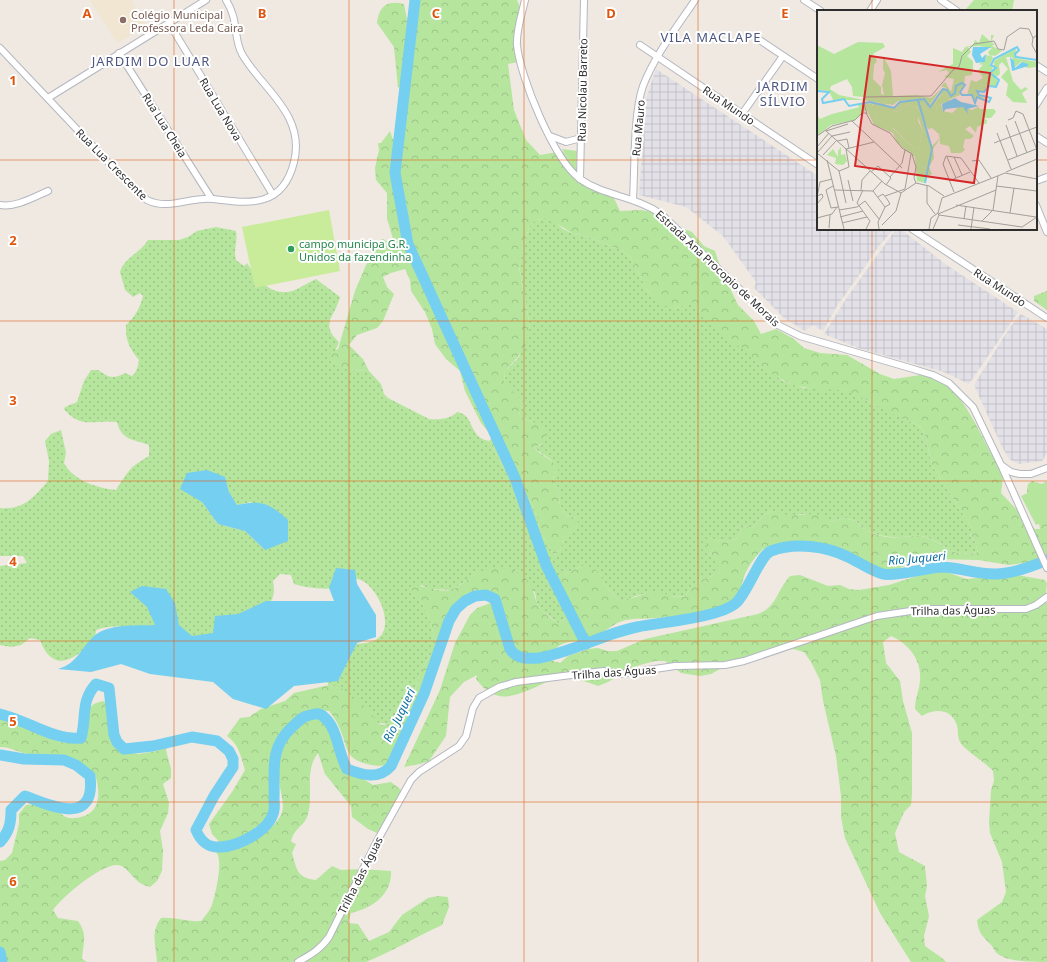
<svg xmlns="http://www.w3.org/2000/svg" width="1047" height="962" font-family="'Noto Sans',sans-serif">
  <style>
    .industrial { fill: url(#industrial-grid) }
    .education { fill: #f0e6d1 }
    .grass { fill: url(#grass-dots); fill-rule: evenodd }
    .forest { fill: url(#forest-crowns) }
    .park { fill: #b6e59e }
    .pitch { fill: #c9ec9a }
    .water { fill: #75cff0 }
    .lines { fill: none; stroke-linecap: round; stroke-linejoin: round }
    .river { stroke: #75cff0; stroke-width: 11 }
    .minor-casing { stroke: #b4b7c1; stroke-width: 8 }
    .minor { stroke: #fff; stroke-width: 6 }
    .grid { fill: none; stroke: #df570e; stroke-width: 1; stroke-opacity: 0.55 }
    .education-dot { fill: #8d6e63; stroke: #fff; stroke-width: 1.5 }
    .leisure-dot { fill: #2e9e5b; stroke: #fff; stroke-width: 1.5 }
    .labels { text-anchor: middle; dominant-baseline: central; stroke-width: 4; stroke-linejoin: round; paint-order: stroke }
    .education-label { font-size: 11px; fill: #785e54; stroke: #fff; text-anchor: start }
    .street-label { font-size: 11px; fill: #2e2e2e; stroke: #fff }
    .leisure-label { font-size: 11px; fill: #27864d; stroke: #fff; text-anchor: start }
    .water-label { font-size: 12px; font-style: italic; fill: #0d6fa3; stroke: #fff }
    .quarter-label { font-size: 13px; letter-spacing: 1px; fill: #4d5680; stroke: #fff }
    .inset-river { fill: none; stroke: #75cff0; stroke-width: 2 }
    .inset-road { fill: none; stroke: #a29e99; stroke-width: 1 }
    .view { fill: #d62828; fill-opacity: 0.15; stroke: #d62828; stroke-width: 2 }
    .inset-edge { fill: none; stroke: #2e2e2e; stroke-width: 2 }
    .grid-label { font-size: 13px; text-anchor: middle; font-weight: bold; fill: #df570e; stroke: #fff; stroke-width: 4; stroke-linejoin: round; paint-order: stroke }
  </style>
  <defs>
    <pattern id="industrial-grid" width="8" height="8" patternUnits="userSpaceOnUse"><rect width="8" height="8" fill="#e3e1e8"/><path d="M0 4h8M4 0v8" fill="none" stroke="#c3c1c7"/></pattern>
    <pattern id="grass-dots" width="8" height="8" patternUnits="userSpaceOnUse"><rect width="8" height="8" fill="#b6e59e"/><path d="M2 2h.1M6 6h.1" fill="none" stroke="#9dc588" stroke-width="1.8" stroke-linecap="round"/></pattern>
    <pattern id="forest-crowns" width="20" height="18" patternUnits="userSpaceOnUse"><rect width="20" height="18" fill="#b6e59e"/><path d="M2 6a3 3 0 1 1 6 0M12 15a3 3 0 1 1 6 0" fill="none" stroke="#9dc588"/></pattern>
  </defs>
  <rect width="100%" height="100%" fill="#efe9e1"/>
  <!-- industrial -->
  <g class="industrial">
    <path d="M656,69l162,107v53l75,1 -14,16 -22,32 -20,28 -14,25 -10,-6 -8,6 -21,-13 -30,-30 2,-6 -33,-46 -37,-29 -47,-12 7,-96z"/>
    <path d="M896,229l7,2 45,35 70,46 -49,72 -25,-12 -86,-24 -34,-14 22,-35z"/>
    <path d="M1021,314l26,15v124l-5,8 -23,3 -10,-5 -7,-12 -28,-62 36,-58z"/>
  </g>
  <!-- education -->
  <path class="education" d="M90,0h41l15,26 -29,17z"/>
  <!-- grass -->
  <path class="grass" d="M546,219l9,2 8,8 10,5 10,1 40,16 7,6 19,36 26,16 19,-8 58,54 6,8 25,18 21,7 31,1 22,5 9,6 55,27c7,12 7,26 12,40l39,61v4l-2,2 5,8 3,10c-29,8 -33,-12 -57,-16 -6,-1 -13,1 -19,1 -16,1 -36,-3 -46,-16l-12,-3 -13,4 -27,-8 -16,2 -16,-5 -8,4 -12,13 -10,-2c-2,20 -18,16 -33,12l1,16 8,8 2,10c-17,10 -23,3 -34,24 -13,3 -26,-3 -41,-2 -12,1 -14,7 -27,5l-15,-16 -3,-9 -18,-8 -18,8 -10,17 12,17 1,10 -9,5 -16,-12 -5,-8 -2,-10 -11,-16 -19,-10 -29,7 -24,16 -22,-1 -9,-4 -8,9c17,13 19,34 23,54 -14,18 -23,36 -22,59l-11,2 -8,11 -6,4 -11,-1c-11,-14 -32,-36 -50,-38v-2l-10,-5 29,-34c10,0 22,0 30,-5 20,-13 -1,-56 -19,-60 -12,-3 -16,7 -25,9 -9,2 -30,-1 -39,-4l-3,-9 -11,-1 -7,7 1,10 -2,9 -18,10 -31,34c-33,-6 -97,-26 -127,-14l-1,10c-20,19 -42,35 -55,0l-10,-2 -9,7 -10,2 -11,-2v-79l27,-3 -4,-7h-23v-48c24,2 33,-10 48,-27l1,-20 -4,-20 6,-7 10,-4 5,23 -2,10c9,17 32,25 52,27 12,-18 13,-23 33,-34v-11c-16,-6 -27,-4 -32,-23 -23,-3 -36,8 -53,-13l1,-2 12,-5 7,-21 7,-11h7c10,7 15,10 27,3l7,3c5,-4 6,-10 7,-16 -9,-11 -14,-20 -13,-35 9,-8 14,-17 17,-29l-3,-3 -7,4 -8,-7 -5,-18c4,-14 20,-19 28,-32h31l9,-3 9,-6 19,-4 20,4c2,13 -3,16 0,29l8,6 3,-3c10,17 27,37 50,26 7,-3 12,-7 19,-10l24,18c-5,20 -21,27 -1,45l-8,19 19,9 19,1 12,13 3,10 4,4 41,21c9,1 22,0 28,-7 19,3 10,25 32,29l19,35 22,24 8,19 1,10 15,26 8,-7 1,-10 16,-13 -4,-8 -10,-2 -5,-9 -2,-16 -5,-8 1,-7 4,-5 -7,-10 -17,-12 8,-4 -9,-22 -10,-3 -4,-5 5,-10 -20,-21 1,-11 14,-15 11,-30 -11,-61 10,-39 6,-7zM225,477l4,15 8,13 14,-3 14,48 -20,-19 -27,-7 -16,-22z"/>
  <!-- forest -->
  <g class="forest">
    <path d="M419,0h98l3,7 -2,55 -10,2 6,46 12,30 14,15 23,-4 24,30 25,13 8,17 21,-1 12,2 6,7 33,13 12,14 11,5 6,18 17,36 16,16 7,13 15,-5 18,10 10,9 16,5 27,2 33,19 14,5 33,-5c41,15 52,65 75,97l1,6 -2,16 34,36h5c-1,-17 -17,-24 -12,-45l4,-3 10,3 5,-3v75l-17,6 -21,3 -31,-5 -43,-1 -20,2 -28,13 -11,-1 -49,-21 -11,-2 -31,-4 -22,3c-7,7 -14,16 -18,25 -4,9 -3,20 -12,26 -20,15 -53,17 -77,18 -10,1 -19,0 -30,2 -12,2 -22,14 -35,18 -17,6 -35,-1 -41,22l10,3 8,-7 20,-7 10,-1 9,3h10l28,-12 113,-25c19,-7 19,-24 32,-38l10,-1 28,11 12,-1 9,4 10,1 30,-5 31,-10 8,-5 10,-1 28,10 51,-4 28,5 2,3 -2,19 2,1v359c-13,0 -39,0 -49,-8 -3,-2 -4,-5 -6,-8 -9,-10 -13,-11 -15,-26l25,-18 4,-10 -4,-30 -12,-29 -1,-10 2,-33 3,-9 -1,-10c-8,-9 -29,-21 -33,-29 -3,-5 -1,-13 -4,-19 -6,-15 -22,-14 -34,-7l-7,-7c0,-10 4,-18 5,-28 2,-21 -11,-37 -29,-45l-8,6 3,21 14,18 3,20 9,32v62l-1,10 -7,7 -9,21 4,19 26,14 2,20 -2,10 4,20 -5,20 1,10c7,6 15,9 21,16h-35l-31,-49 -35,-75 -4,-21v-21l-5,-40 -13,-55 -3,-21 -9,-18 -7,-10 -11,-3 -11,1 -60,18 -11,6 -11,2 -19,-3 -16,-12h-10l-22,6 -25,15 -10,4c-18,-7 -28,-9 -48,-5 -5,1 -9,4 -14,6 -26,11 -41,17 -60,-8l1,-4 -13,7 -14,15 -4,39 -17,25 -9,3 -16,3 36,-77 15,-47 15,-28 7,-7 19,-7 -5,-9c-6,-1 -11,-3 -18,-1 -24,7 -32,74 -41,95 -8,20 -22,38 -32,56l-4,10 1,10c-11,4 -18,5 -30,2 -24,-6 -19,-19 -28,-37 -2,-6 -6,-11 -10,-16 -7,0 -15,-1 -21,2 -24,10 -38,41 -36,66 0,10 11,20 7,32 -4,10 -15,14 -24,16l-2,10 2,2c11,-6 27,-18 28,-32 0,-8 -3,-18 -4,-27 -3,-28 10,-58 39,-65 11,10 13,22 20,35 7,14 21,27 35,35l18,-3 10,8c-3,16 -11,33 -24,43l-9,-4 -16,-12 -1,-11 -26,-32 -7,-21c-15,19 -3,43 -11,64 -4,10 -13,11 -16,25l5,2 -4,9c5,17 5,25 24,27l16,-14 9,4 20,-1 30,2c1,24 -19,37 -40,42l-3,10 10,1 11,17 20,-9 13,-17 26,-17 10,-2 10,1 1,10 -7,18c-26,12 -49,26 -76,37h-209c-1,-17 -7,-29 4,-44 14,-1 26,4 40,3 4,-5 8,-9 11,-16 3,-10 12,-45 4,-53l9,-4 -13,-14 -3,-10 23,-32 13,-22c-4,-13 -6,-26 -18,-34l13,-18 9,-1 12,-8 24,-8 9,-8 35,-8 14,4 25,20 10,14 4,2 7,-1 6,-4 8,-11 11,-2c-1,-23 8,-41 22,-59 -4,-20 -6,-41 -23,-54l-2,-9c13,0 29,9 42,4 5,-2 10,-6 15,-10 21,-14 36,-19 57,-1 9,8 8,17 13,27 5,8 12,13 20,18l9,-5 -1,-10 -12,-17 2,-10 8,-7 18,-8 10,1 8,7 3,9 15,16c14,2 23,-6 37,-7 12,-1 14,8 31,4 11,-21 17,-14 34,-24 -3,-10 -10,-17 -14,-27l3,-7c16,4 31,8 33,-12l10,2 12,-13 8,-4c6,0 11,4 18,4 12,1 33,-5 41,7l13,-4 12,3c10,13 30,18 46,16 6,0 13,-2 19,-1 24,5 29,24 57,16l-3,-10 -5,-9 2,-1v-4l-39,-61c-5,-14 -5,-28 -12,-40 -9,-5 -19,-8 -28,-13 -25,-12 -39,-25 -68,-25l-2,2 -30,-6 -18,-9 -17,-13 -13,-14 -16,-7 -36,-40 -18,7 -9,-3 -17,-13 -19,-36 -7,-6 -40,-16 -10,-1 -20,-13 -7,-2 -10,1 -7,7 -10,40 11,60 -5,21 -20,24 -1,10 20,22 -5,10 4,5 16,5 7,8v9l-12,7c7,8 20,11 24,22l-4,5 -1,7 5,8 2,16 5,9 10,2 5,8 -17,13 -1,10 -8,7 -15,-26 -1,-10 -8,-19 -22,-24 -19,-35 2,-2v-4l-10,-12 -16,-32 -5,-20 -14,-12 -11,-15 -3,-15 -7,-17 -14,-21 -1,-11 -5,-11 -14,4 -8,4 4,10 7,7 -11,27 -6,7 -20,7 -8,10 14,14 6,12 -19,-1 -19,-9 -2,-7 9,-5 17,-58 20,-47 8,-5 12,7 -8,-28v-25l-11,-13 -1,-12 4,-18 -1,-7h3l9,-12 3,9 10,-3 7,-53 -4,-3 -8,7 -4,-41 -17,-24c2,-17 10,-23 27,-19l8,40 2,1z"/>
    <path d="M974,0h40l-2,11h-42l-4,-2z"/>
    <path d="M1047,291v19l-13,-9v-5z"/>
    <path d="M104,701c11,15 7,33 14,49l20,4 19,-3 12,-6 -3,5 5,19v9l-8,6 6,19 -1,10 -8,18 3,19 -1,21 -5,10 -7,6c-18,-4 -20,-20 -32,-22 -16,-2 -56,32 -65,45l5,8 20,3c10,14 5,22 4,38l5,3h-87v-101l5,-1 7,-7 7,-29v-10l7,-9c10,-1 23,1 33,7 2,1 4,4 7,5 4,2 11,1 15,0 21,-5 19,-26 14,-43 -21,-21 -41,-15 -68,-20 -9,-2 -17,-7 -27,-7v-28c8,0 17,2 24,5 15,5 31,22 49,18 28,-8 -1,-36 31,-41z"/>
  </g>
  <!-- park -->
  <g class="park">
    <path d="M562,149l15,2 -1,17z"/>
    <path d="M1047,484v37l-11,4 -15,-29z"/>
  </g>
  <!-- pitch -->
  <path class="pitch" d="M329,210l11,61 -85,17 -13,-61z"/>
  <!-- water -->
  <g class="water">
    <path d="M207,470l18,7 4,15 8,13c25,-5 32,-2 51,15v21l-23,9 -20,-19 -27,-7 -16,-22 -22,-13 7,-16z"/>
    <path d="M336,568l19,2 2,14 19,31v22l-19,6 -19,38 -44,5 -28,23 -33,-10 -20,-17 -63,-8 -29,-10 -30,8 -33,-3c20,-6 22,-20 36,-33 15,-13 43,-10 61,-11l-8,-18 -17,-15 12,-6 24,3 9,14 4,22 13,11 21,-3 2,-17 23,-2 28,-13h68l-5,-13z"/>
  </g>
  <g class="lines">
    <!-- river -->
    <g class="river">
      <path d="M415,0l-20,173 13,71 107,234 31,87 40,79"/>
      <path d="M0,714c27,6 54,27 81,24 6,-21 -1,-36 15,-54l13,4 5,47 3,7 7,7 29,-3 39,-9 25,4 12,10 4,8v8l-19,29 -18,34c5,12 12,18 25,17 17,-1 46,-15 52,-33 2,-4 1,-11 1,-15 1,-27 -5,-50 17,-71 5,-4 10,-11 16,-12 6,-2 12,-4 17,1 14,12 14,36 23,52 15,6 32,11 44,-3l33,-72 25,-73 7,-12 9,-8 10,-5 11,-1 9,4 15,50c7,10 16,10 29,9 34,-6 64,-24 98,-31 24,-5 82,-9 99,-24 12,-11 24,-48 35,-52 24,-9 55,-5 77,6 11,5 23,14 35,17 11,3 46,-7 60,-7 17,1 34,7 52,7 15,0 38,-8 52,-14"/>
      <path d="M0,755l24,4 40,1 12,5 14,11c6,50 -38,31 -65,20l-14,14c0,14 -2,22 -11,32"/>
      <path d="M0,952l2,10"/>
    </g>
    <defs>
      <g id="minor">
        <path d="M525,0c-3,14 -9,30 -8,45 3,32 37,115 63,134 24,17 55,17 81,35l115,110 24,12 110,32 23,7 16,8 24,24 28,58 10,7 9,2h11l16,-6"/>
        <path d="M804,0l17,11"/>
        <path d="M941,0l16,11"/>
        <path d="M870,11l7,-11"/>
        <path d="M169,23l104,172"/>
        <path d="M758,39l60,40"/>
        <path d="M640,45l178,120"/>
        <path d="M0,48l106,112 41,40c22,11 44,-4 66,-1 38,5 70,8 81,-37 4,-16 2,-30 -5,-44 -12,-24 -34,-41 -47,-64 -9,-16 -3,-34 -16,-54"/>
        <path d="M119,53l92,145"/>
        <path d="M1036,65l11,7"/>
        <path d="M48,98l158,-98"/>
        <path d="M1036,105l11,-17"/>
        <path d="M742,114l41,-58"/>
        <path d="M550,136l16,6 15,-4"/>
        <path d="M1036,136l11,7"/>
        <path d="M580,179l4,-179"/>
        <path d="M1036,181l11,-4"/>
        <path d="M633,199c2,-31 0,-84 10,-113 12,-31 34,-59 52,-86"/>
        <path d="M0,205c15,3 34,-8 48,-14"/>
        <path d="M1036,205l11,27"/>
        <path d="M912,229l135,89"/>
        <path d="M1002,467l45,101"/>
        <path d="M298,962c12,-7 23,-13 31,-25l47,-94 35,-63 8,-8 40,-26 7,-10 7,-28 6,-10 20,-11 17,-5 87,-11 18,3 54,-8 50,-1 19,-4 133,-45 47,-7h102l10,-4 11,-8"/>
      </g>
    </defs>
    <!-- minor casing -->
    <use href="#minor" class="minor-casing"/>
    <!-- minor -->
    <use href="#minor" class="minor"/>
  </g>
  <!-- grid -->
  <path class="grid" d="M174,0v962M349,0v962M524,0v962M698,0v962M872,0v11M0,160h818M1036,160h11M872,229v733M0,321h1047M0,481h1047M0,641h1047M0,802h1047"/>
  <!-- markers -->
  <circle class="education-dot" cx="123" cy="20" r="4"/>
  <circle class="leisure-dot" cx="291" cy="249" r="4"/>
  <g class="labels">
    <!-- education labels -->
    <g class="education-label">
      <text x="131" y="14">Colégio Municipal<tspan x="131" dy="13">Professora Leda Caira</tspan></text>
    </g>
    <!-- street labels -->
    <g class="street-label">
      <text transform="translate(582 90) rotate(-89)">Rua Nicolau Barreto</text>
      <text transform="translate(729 105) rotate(34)">Rua Mundo</text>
      <text transform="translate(221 109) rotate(59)">Rua Lua Nova</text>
      <text transform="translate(165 125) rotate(58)">Rua Lua Cheia</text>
      <text transform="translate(638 128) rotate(-85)">Rua Mauro</text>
      <text transform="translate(112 164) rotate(45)">Rua Lua Crescente</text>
      <text transform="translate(718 268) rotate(43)">Estrada Ana Procopio de Morais</text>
      <text transform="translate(1000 287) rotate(33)">Rua Mundo</text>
      <text transform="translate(953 610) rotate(-1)">Trilha das Águas</text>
      <text transform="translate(614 672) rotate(-4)">Trilha das Águas</text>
      <text transform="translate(360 875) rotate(-63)">Trilha das Águas</text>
    </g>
    <!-- leisure labels -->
    <g class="leisure-label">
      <text x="299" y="243">campo municipa G.R.<tspan x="299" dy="13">Unidos da fazendinha</tspan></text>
    </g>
    <!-- water labels -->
    <g class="water-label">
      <text transform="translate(917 558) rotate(-5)">Rio Juqueri</text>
      <text transform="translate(399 715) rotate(-64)">Rio Juqueri</text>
    </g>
    <!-- quarter labels -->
    <g class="quarter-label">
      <text x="711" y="37">VILA MACLAPE</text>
      <text x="151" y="61">JARDIM DO LUAR</text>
      <text x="783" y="86">JARDIM<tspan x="783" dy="15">SÍLVIO</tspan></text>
    </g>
  </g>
  <!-- overview -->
  <g transform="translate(817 10)">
    <rect width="220" height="220" fill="#efe9e1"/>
    <path d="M125,84l8,7 -9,3 2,7 9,2 7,-7 13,4 6,-3 2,2h14l2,3 -5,6h-10l6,2v3l-10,4 -1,6 -6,-7 -5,3 9,7 -4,3h-5l-2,8 2,3 -4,3h-10l-2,-7 -9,-2v-9l-8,-7 -4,1 -7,-15 -3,1v6l5,10 -5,18h-3l-21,-20 -18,-10 -4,-12 1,-3 22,8 7,-2 -1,-4 5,-2 13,4 2,-5 5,7h11l-2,-8z" fill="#b6e59e"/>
    <path d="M165,24l9,8v-7h3l-3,7 4,2 -3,2 10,5 -7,5 -4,-1 2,3 -3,6 4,7v-10l22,-13 -1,10 22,4 -1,5 -8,1 -5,-2 -1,-5 -7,6 -3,-10h-6l7,24 8,9 4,-3 3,2 -6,4 5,10 -14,-1 -7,-7 2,-11 -7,-7 7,-8 -6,-7 -3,3 1,9 -5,4 3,3 -2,6 -8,-2 -4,6 -8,-1 2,5 12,6 -12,-4 -4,4 -1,-6h-6l4,-15 5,2 7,-4 -5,-8 5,-5 -4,-1 6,-3 1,-6 4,1 -2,-4 4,-4 -14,-2 -10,1 3,5 -4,4 6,5v6l-1,8 -7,1 -1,10 -5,5 1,4 -12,5 -6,-6 -3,2 -4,6 2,8h-11l-5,-7 -2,5 -13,-4 -5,2 1,4 -8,2 -22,-8 4,15 15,8 24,22h3l5,-18 -6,-17 3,-3 12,35 8,-8 -2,-3 4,1 -9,13 1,9 -5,9 3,7 -4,2v-4l-3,11 -8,-2 -2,-24 -18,-14 -4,-10 -19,-8 -9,-19v5l-35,14 29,-17 -1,-4 24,-1 14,5 5,-6 21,-3 -24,2 -5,4 -31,-5 2,-3 -11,-1 -1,-9 -5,-8 -16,7 -1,3 9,6 25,5h-31l-4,-9 -12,-1v-45l17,9 24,-12 25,1 2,4 -12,7 4,7 -3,4 -1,14 8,8v7l3,1 -2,-10 3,-12 -2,-4v-13l8,15 2,25 24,-1 14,3 10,-9 -13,18 2,1 11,-18h5l4,7 -4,-9 -5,-2 4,-4 6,10 3,-13 -10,-2 5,-4 -2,-3 -9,2 15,-8v-16l9,4 3,-5 8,-2 2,-5 4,3zM24,137v8l4,-1 2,7 -4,4 -8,-1 1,-6 -9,-3 6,-6 5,8v-6z" fill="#b6e59e"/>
    <path d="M47,96l2,4 -11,10 -24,5 -14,11v-21l3,4 12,-5z" fill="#b6e59e"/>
    <path d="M156,37h18l-11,7 2,4 4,-4 -1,8 -9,1 -4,-8zM193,47l4,4 1,7 7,-6 6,2v2l-16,5zM138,88l6,4 18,4 -12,3 1,5 -5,-7 -17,2 -3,3 -1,-8z" fill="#75cff0"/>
    <path class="inset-river" d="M0,81l12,1 -7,7 1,4 21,-4 5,7 21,-4 24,6 6,-6 24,-3 6,8 13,-18 4,1 4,6 4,-3 1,-7 6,-3 3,2 -5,7 2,3h10l3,8 2,-6 12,5 2,-4 -12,-3 -2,-4 7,1 5,-6 7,1 3,-7 -9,-7 6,-5 -5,-3 3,-6 23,-12 2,3 -4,4 1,3 21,3M101,90l14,49 -7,34"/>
    <path class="inset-road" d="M216,28l-1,7 5,9M50,104l-4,-14 3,-3 65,-1 22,-26 6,-3 3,-11 12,-12 20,-3 4,8 6,1 3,-13 13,-9 9,1 4,9 4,-3M191,110l5,-2 3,-7 7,3 14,36M35,111l50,47M198,111l12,32M189,115l11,31M8,120l60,54 16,9 15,-10M9,121l22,-7M180,123l14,36M0,126l15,-10 23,-6 7,-7h4l6,11 18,9 12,15 10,6 4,13 -2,11 2,5M20,131l10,-2 2,9M177,133l43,-16M0,137l12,-14M0,143l22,18 10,-4 -3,-18 28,-7M0,143l15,-17 18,-4M6,145l13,-14M130,147l9,21M137,147l8,18M10,150l17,69M191,150l28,-11M155,151l7,-1 12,18M22,161l7,32M54,162l7,-6 13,12 -5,7M189,162l31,-13M188,163l32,6M73,167l12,-14 3,-13M31,170l5,21M132,171l21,-9M99,173l13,3 15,10M110,175v18l8,11M16,176l-7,4 5,18 7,-1M179,176l41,5M17,180l39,1M44,180l1,-10 8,-9M46,180l-6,13 13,18 -4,8M137,182l-11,-28 3,-8 15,2 18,25M68,186l20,-7 6,-35M0,187l3,-15 12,-3M61,187l5,-3 4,5 3,5 -5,3M0,194l6,-7 -1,-3 -5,2M139,195l80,12M22,200l18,-3 8,-6 14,18M176,200l5,-34M193,203l4,-25M121,204l58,-24M122,205l83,12 15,-10M23,207l23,-6M0,208l15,-4 5,-7M147,209l2,-13M165,211l11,-11M25,213l25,-6M65,215l14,-14 5,-18M141,215l32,4M12,218l1,-13M62,219l-1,-7 7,-15 -12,-16 9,-10M112,219l2,-11 7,-5 4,-15 63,-25M116,219l6,-14 -2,-2M154,219l3,-22"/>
    <path class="view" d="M53,46l120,17 -16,110 -119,-17z"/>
    <rect width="220" height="220" class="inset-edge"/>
  </g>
  <g class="grid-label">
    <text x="87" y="18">A</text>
    <text x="262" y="18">B</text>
    <text x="436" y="18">C</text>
    <text x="611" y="18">D</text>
    <text x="785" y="18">E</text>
    <text x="13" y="85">1</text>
    <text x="13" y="245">2</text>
    <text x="13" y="405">3</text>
    <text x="13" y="566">4</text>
    <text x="13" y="726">5</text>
    <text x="13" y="886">6</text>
  </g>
</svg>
